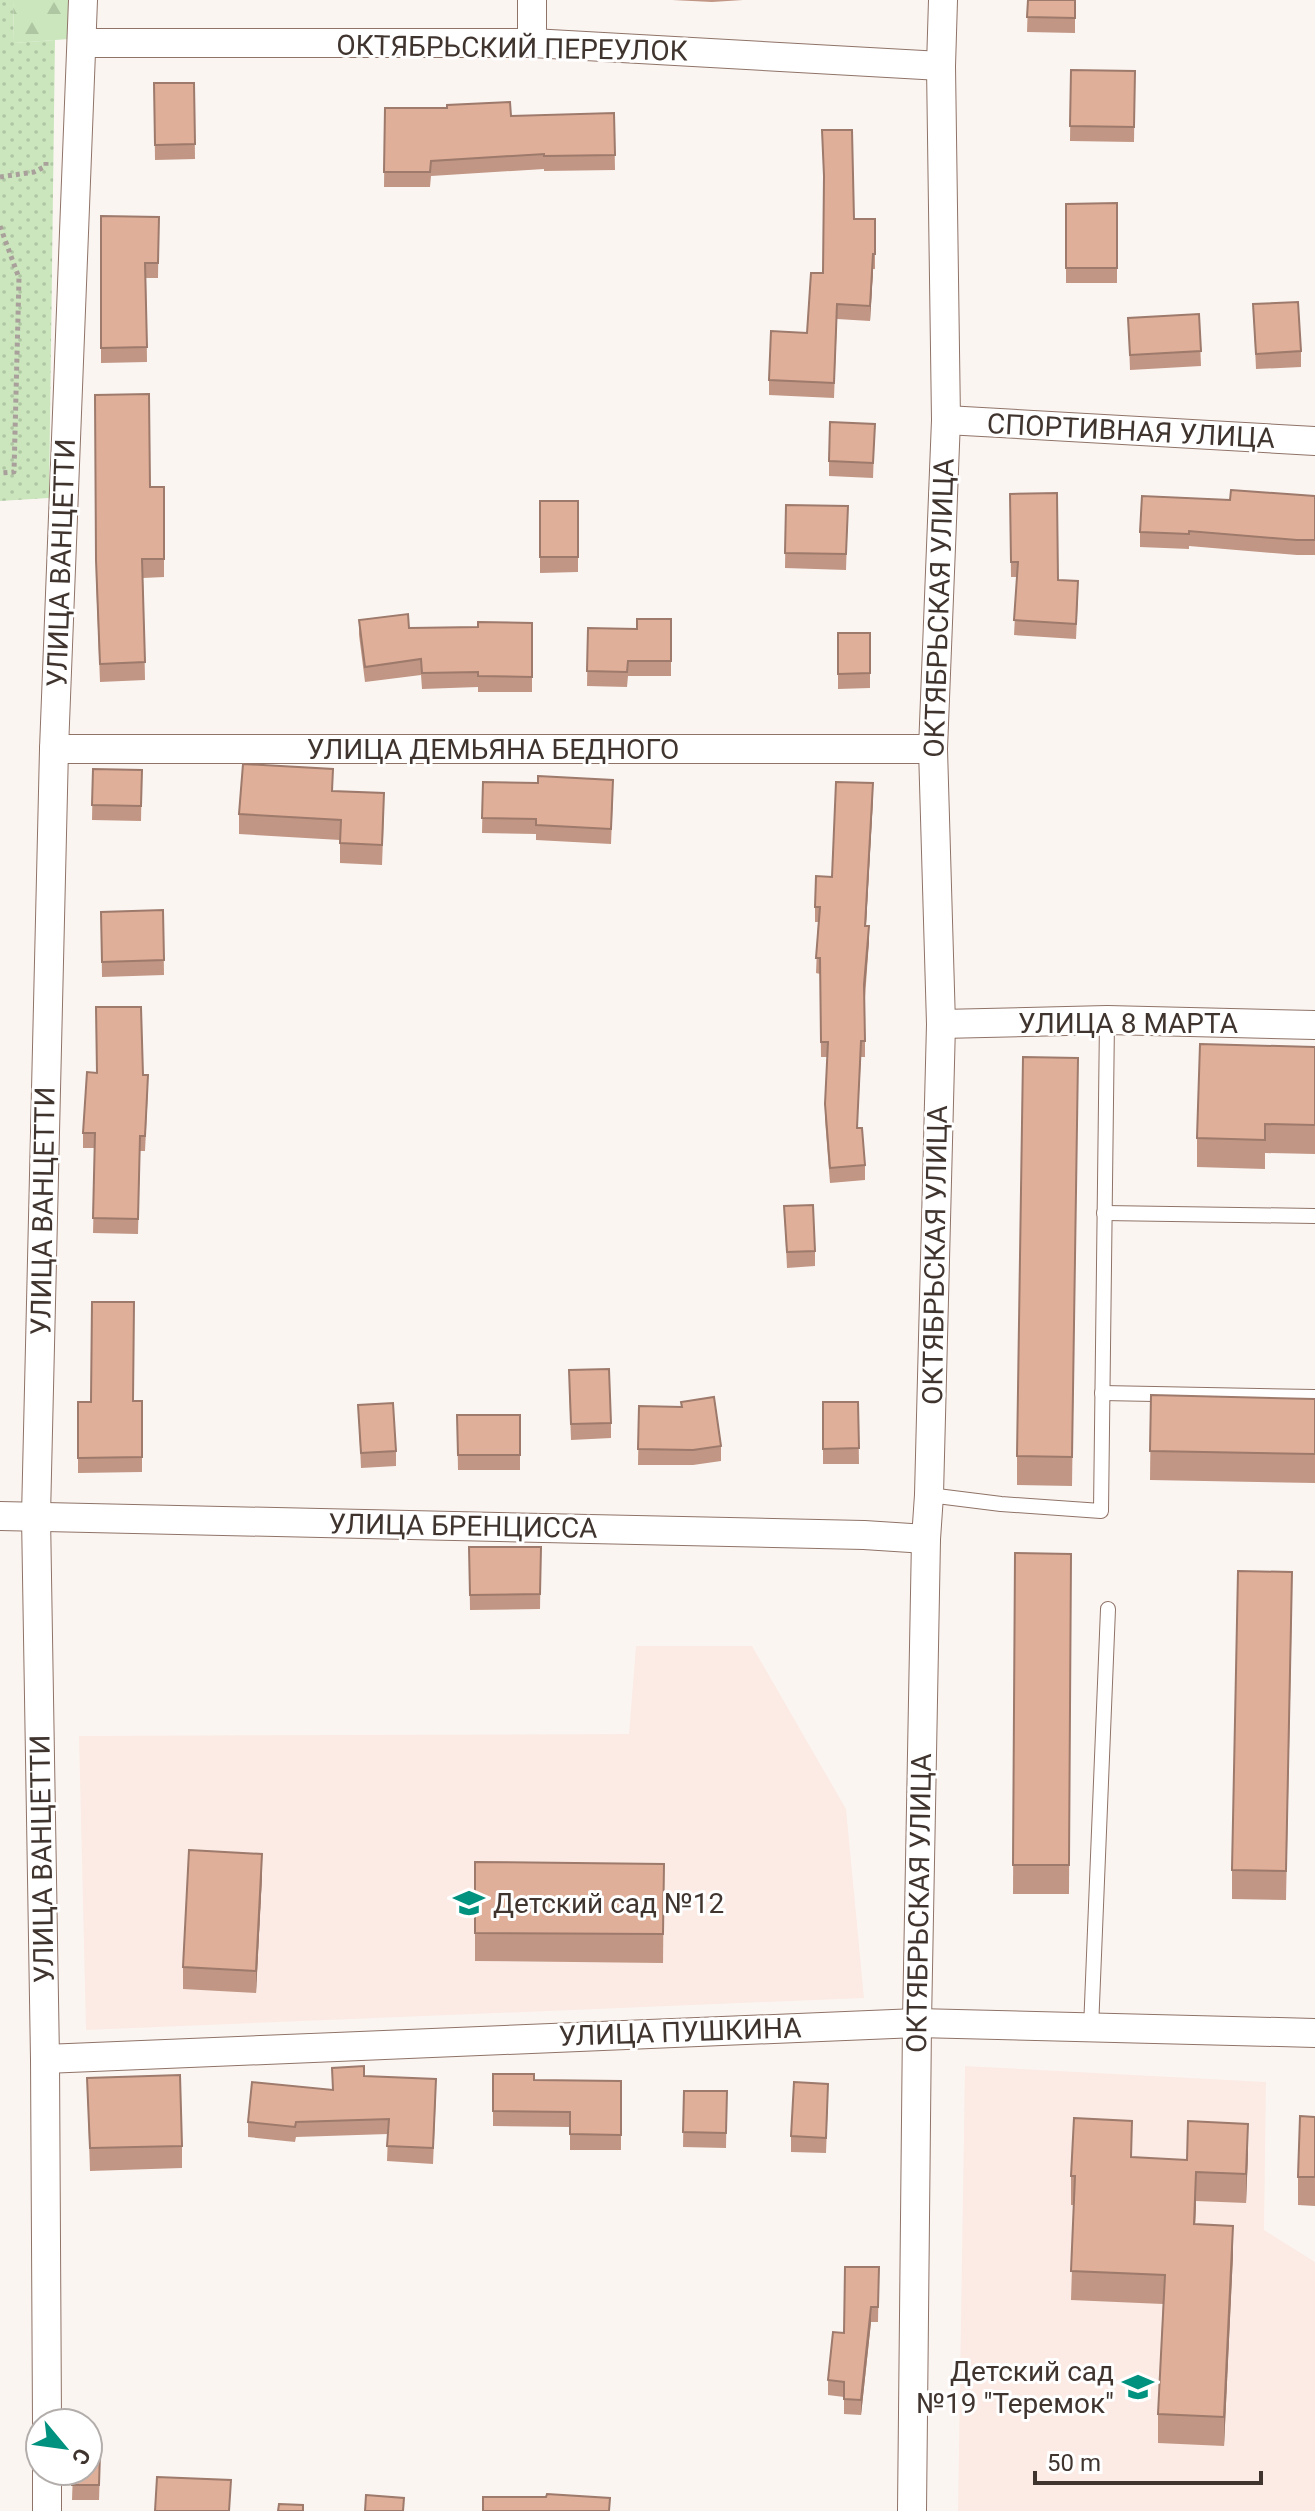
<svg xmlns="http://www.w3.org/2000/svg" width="1315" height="2511" font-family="Roboto,sans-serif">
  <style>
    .built { fill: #fbebe4 }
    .grass { fill: url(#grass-dots) }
    .forest { fill: url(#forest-firs) }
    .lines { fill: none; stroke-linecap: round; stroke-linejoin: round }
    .lane-casing { stroke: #8f7367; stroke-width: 16 }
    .street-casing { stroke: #8f7367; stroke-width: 30 }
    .path { stroke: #a9a09c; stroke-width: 5; stroke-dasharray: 4 4; stroke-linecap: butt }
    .lane { stroke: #fff; stroke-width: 14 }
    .street { stroke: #fff; stroke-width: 28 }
    .wall { fill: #c19684 }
    .shaded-wall { fill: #9d7a6b }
    .building { fill: #e0af99; stroke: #9d7a6b; stroke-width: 2 }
    .labels { text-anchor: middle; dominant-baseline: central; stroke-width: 6; stroke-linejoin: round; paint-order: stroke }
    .street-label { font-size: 28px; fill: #40342f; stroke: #fff }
    .poi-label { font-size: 28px; fill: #40342f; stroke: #fff; text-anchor: start }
  </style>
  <defs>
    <pattern id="grass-dots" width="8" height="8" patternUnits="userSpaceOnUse" patternTransform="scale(2)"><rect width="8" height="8" fill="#cbe6bd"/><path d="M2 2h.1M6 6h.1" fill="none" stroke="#afc6a3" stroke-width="1.8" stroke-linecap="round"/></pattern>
    <pattern id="forest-firs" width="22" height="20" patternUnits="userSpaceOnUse" patternTransform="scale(2)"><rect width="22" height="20" fill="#cbe6bd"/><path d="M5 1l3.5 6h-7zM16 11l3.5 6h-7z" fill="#afc6a3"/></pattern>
  </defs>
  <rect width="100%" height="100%" fill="#fbf5f2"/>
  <!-- built -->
  <g class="built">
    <path d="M636,1646h116l94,163 18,189 -778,32 -7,-294 550,-2z"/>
    <path d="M965,2066l301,16 -2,148 51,32v249h-357z"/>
  </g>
  <!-- grass -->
  <path class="grass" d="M0,0h13l1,43 41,-3 -6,458 -49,3z"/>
  <!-- forest -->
  <path class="forest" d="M13,0h57l-1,39 -55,4z"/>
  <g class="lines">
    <defs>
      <g id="lane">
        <path d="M1104,1213l211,3"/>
        <path d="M1102,1393l213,4"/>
        <path d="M929,1495l72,9 100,7 6,-491"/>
        <path d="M1091,2029l17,-420"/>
      </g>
      <g id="street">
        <path d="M532,0v43"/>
        <path d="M83,43h449l409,23"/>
        <path d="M946,420l369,21"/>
        <path d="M54,749h879"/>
        <path d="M941,1024l166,-4 208,5"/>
        <path d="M0,1516l864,19 62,4"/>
        <path d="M45,2059l872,-36 398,10"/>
        <path d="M47,2423l-2,-364 -9,-543 18,-767 29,-749"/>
        <path d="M47,2471v40"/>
        <path d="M912,2511l5,-488 9,-484 3,-44 12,-471 -8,-275 13,-329 -5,-354 2,-66"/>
      </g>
    </defs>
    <!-- lane casing -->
    <use href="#lane" class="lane-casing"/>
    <!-- street casing -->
    <use href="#street" class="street-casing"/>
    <!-- path -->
    <g class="path">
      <path d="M0,177l34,-5 12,-6v-4"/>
      <path d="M0,226l19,52 -5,194 -14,1"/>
    </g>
    <!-- lane -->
    <use href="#lane" class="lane"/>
    <!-- street -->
    <use href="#street" class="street"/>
  </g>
  <!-- wall -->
  <g class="wall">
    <path d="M672,0h71l-31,2z"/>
    <path d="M1028,0h47v33l-48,-1z"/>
    <path d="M1071,70l64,1 -1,71 -64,-1z"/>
    <path d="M154,83h40l1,76 -40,1z"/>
    <path d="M385,108l126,8 103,-3 1,57 -71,1v-2l-113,7 -1,11h-46z"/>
    <path d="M822,130l32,89h21v50h-2l-3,52 -33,-2 -3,79 -65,-3v-15l38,-47 16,-60 1,-85z"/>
    <path d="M1117,203v80h-51v-79z"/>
    <path d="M101,216l58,1 -1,61h-12l1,84 -46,1z"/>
    <path d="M1253,304l48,47v16l-45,2z"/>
    <path d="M1199,314l2,52 -71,4 -2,-52z"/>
    <path d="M95,395l55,92h14v90l-21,1 2,102 -45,2 -4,-104z"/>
    <path d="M875,424l-2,54 -44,-2v-15z"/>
    <path d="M1010,494l48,86 20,16 -2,43 -62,-4 3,-58h-6z"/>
    <path d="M1315,496v59h-18l-108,-9v3l-49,-2v-15l90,-32z"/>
    <path d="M540,501h38v71l-38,1z"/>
    <path d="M786,505l62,1 -2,64 -61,-2z"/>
    <path d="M671,619v57h-43l-1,11 -40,-1 1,-58 49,1z"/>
    <path d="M359,620l50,8 69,-1 54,-4v69h-54v-5l-56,2 -1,-14 -56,7 -6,-47z"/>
    <path d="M838,633h32v55l-32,1z"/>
    <path d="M93,769l49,1 -1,51 -49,-1z"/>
    <path d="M483,782l130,13 -2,49 -75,-4v-6l-54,-1z"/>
    <path d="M333,791l51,22 -2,52 -42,-2v-23l-101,-6v-20z"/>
    <path d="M873,798l-7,128 3,15 -4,57v59h-4l-4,71 8,37v15l-35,3 -5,-64 2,-62h-6l-1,-83 -4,-1 2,-51h-3v-15l17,-30z"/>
    <path d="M163,910l1,65 -62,2 -1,-65z"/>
    <path d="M1315,1047v107l-50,-1v16l-68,-2v-29z"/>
    <path d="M1078,1058l-6,428 -55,-1v-29z"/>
    <path d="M143,1075l5,15 -3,61h-5l-2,83 -45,-1 2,-85h-12v-15z"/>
    <path d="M784,1206l31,45v15l-28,2z"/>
    <path d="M569,1385l42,38v15l-40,2z"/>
    <path d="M1151,1395l164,4v84l-165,-3z"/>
    <path d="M142,1401v71l-64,1v-71z"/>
    <path d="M823,1402h35l1,62h-36z"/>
    <path d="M358,1405l38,46v15l-35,2z"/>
    <path d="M639,1406l42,1 40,39v15l-28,4h-55z"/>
    <path d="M457,1415h63v55h-62z"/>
    <path d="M469,1547h72l-1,62 -70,1z"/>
    <path d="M1015,1553l56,1 -2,340h-56z"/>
    <path d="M1292,1601l-6,299 -54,-1v-29z"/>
    <path d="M475,1862l189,2 -1,99 -188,-2z"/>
    <path d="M262,1876l-6,117 -73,-4v-22z"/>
    <path d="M493,2074l41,6 87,1v69h-51v-23l-77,-1z"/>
    <path d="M364,2076l72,18 -3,70 -46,-3 1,-27 -92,3 -1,5 -47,-5v-15l84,-33z"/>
    <path d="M87,2078l95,68v22l-92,3z"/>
    <path d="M684,2091h43l-1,57 -43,-1z"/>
    <path d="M828,2099l-2,54 -35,-1v-16z"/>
    <path d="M1315,2117v89l-17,-1v-28z"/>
    <path d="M1248,2153l-2,50 -50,-2 -1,23 38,30 -9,192 -66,-3v-29l5,-110 -92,-4 3,-95h-3v-29l61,-19 55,3z"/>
    <path d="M879,2267l-1,55h-7l-10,93 -17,-1v-17l-16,-2v-15l16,-47z"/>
    <path d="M100,2468l-1,32h-27l1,-29z"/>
  </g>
  <!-- shaded-wall -->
  <g class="shaded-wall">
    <path d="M873,254v15l-3,52v-15z"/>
    <path d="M873,783v15l-8,143v-15z"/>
    <path d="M869,926v15l-5,59v-15z"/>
    <path d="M262,1854v22l-6,117v-22z"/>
    <path d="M1248,2124v29l-2,50v-29z"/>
    <path d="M1196,2172v29l-2,52v-29z"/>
    <path d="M1233,2226v28l-9,192v-29z"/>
    <path d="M871,2307v15l-10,93v-15z"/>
  </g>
  <!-- building -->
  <g class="building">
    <path d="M1028,0h47v18l-48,-1z"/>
    <path d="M1071,70l64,1 -1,56 -64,-1z"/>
    <path d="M154,83h40l1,61 -40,1z"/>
    <path d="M510,102l1,14 103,-3 1,42 -71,1v-2l-113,7 -1,11h-46l1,-64h62v-3z"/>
    <path d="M822,130h30l2,89h21v35h-2l-3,52 -33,-2 -3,79 -65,-3 2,-49 36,2 4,-60h12l1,-97z"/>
    <path d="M1117,203v65h-51v-64z"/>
    <path d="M101,216l58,1 -1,46h-13l2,84 -46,1z"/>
    <path d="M1298,302l3,49 -45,3 -3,-50z"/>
    <path d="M1199,314l2,37 -71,4 -2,-37z"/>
    <path d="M149,394l1,93h14v72h-22l3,103 -45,2 -4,-104 -1,-165z"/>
    <path d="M830,422l45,2 -2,39 -44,-2z"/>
    <path d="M1231,490l84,6v44h-18l-108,-9v3l-49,-2 2,-36 88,4z"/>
    <path d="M1057,493l1,87 20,1 -2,43 -62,-4 4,-58h-7l-1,-68z"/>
    <rect x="540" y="501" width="38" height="56"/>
    <path d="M786,505l62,1 -2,48 -61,-1z"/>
    <path d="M408,614l1,14 69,-1v-5l54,1v54l-54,-1v-4l-56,1 -1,-14 -56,8 -6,-47z"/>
    <path d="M637,619h34v42h-43l-1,11 -40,-1 1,-43 49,1z"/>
    <path d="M838,633h32v40l-32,1z"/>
    <path d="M243,764l90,5 -1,22 52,2 -2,52 -42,-2 1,-23 -102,-6z"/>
    <path d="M93,769l49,1 -1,36 -49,-1z"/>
    <path d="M538,776l75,4 -2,49 -75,-4v-6l-54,-1 1,-36 55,1z"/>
    <path d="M836,782l37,1 -8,143h4l-5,59 1,56h-4l-4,87h5l3,37 -35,3 -5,-64 3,-62h-7l-1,-84h-4l4,-51h-5l1,-31 16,1z"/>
    <path d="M163,910l1,50 -62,2 -1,-50z"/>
    <path d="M96,1007h45l2,68h5l-3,61h-5l-2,83 -45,-1 2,-85h-12l4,-61 10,1z"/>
    <path d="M1200,1044l115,3v78l-50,-1v16l-68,-2z"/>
    <path d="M1023,1057l55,1 -6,399 -55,-1z"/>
    <path d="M813,1205l2,46 -28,1 -3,-46z"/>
    <path d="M92,1302h42l-1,99h9v56l-64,1v-56h13z"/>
    <path d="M609,1369l2,54 -40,1 -2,-54z"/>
    <path d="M1151,1395l164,4v55l-165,-3z"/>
    <path d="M714,1397l7,49 -28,4 -55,-1 1,-43 43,1 -1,-5z"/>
    <path d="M823,1402h35l1,46 -36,1z"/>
    <path d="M393,1403l3,48 -35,2 -3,-48z"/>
    <path d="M457,1415h63v40h-62z"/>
    <path d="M469,1547h72l-1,47 -70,1z"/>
    <path d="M1015,1553l56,1 -2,311h-56z"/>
    <path d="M1238,1571l54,1 -6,299 -54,-1z"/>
    <path d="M189,1850l73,4 -6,117 -73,-4z"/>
    <path d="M475,1862l189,2 -1,70 -188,-1z"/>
    <path d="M364,2066v10l72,3 -3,69 -46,-2 2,-27 -93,3 -1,5 -47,-5 4,-40 81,8 -1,-22z"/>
    <path d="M493,2074h41v6l87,1v54l-51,-1v-22l-77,-1z"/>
    <path d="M180,2075l2,71 -92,2 -3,-70z"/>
    <path d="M794,2082l34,2 -2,54 -35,-2z"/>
    <path d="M684,2091h43l-1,42 -43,-1z"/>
    <path d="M1300,2116l15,1v60h-17z"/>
    <path d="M1074,2118l58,3 -1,36 56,3 1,-39 60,3 -2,50 -50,-2 -2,52 39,2 -9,191 -66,-3 7,-139 -94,-4 4,-95h-4z"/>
    <path d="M845,2267h34l-1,40h-7l-10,93 -17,-1v-17l-16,-2 5,-48 11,1z"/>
    <path d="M88,2452l12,1 -1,32h-27l1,-14h15z"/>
    <path d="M157,2477l74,3 -2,31h-74z"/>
    <path d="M547,2494l63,4 -1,13h-126v-14h63z"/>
    <path d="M366,2495l38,3 -1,13h-38z"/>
    <path d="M279,2504l24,1v6h-25z"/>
  </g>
  <!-- icons -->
  <defs>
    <symbol id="school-bare" viewBox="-9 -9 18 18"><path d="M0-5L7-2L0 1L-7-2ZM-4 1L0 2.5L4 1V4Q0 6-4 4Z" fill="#00927e" stroke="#fff" stroke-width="2.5" paint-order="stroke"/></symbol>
  </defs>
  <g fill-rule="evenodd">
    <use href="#school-bare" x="447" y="1881" width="44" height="44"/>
    <use href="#school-bare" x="1116" y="2365" width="44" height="44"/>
  </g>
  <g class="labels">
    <!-- street labels -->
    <g class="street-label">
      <text transform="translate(512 48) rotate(1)">ОКТЯБРЬСКИЙ ПЕРЕУЛОК</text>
      <text transform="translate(1131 431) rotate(3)">СПОРТИВНАЯ УЛИЦА</text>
      <text transform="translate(61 563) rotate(-88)">УЛИЦА ВАНЦЕТТИ</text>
      <text transform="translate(939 608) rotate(-88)">ОКТЯБРЬСКАЯ УЛИЦА</text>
      <text x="493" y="749">УЛИЦА ДЕМЬЯНА БЕДНОГО</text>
      <text x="1128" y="1023">УЛИЦА 8 МАРТА</text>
      <text transform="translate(43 1211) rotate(-89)">УЛИЦА ВАНЦЕТТИ</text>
      <text transform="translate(935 1255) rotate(-89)">ОКТЯБРЬСКАЯ УЛИЦА</text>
      <text transform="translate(463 1526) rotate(1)">УЛИЦА БРЕНЦИССА</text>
      <text transform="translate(42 1859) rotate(-91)">УЛИЦА ВАНЦЕТТИ</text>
      <text transform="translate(919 1903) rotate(-89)">ОКТЯБРЬСКАЯ УЛИЦА</text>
      <text transform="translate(680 2032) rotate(-2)">УЛИЦА ПУШКИНА</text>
    </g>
    <!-- poi labels -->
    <g class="poi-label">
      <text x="493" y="1903">Детский сад №12</text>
      <text x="1114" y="2371" text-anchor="end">Детский сад<tspan x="1114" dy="32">№19 "Теремок"</tspan></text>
    </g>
  </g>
  <!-- north arrow -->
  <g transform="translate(64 2447) rotate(119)"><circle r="38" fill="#ffffff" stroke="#b3aeac" stroke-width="2"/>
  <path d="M0-6L14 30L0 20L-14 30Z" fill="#00927e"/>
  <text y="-12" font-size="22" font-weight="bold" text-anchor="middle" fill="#40342f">С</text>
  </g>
  <!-- scale -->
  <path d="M1035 2471v12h226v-12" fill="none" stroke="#40342f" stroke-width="4"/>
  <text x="1047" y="2471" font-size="24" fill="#40342f" stroke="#ffffff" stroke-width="6" paint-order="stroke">50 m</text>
</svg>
